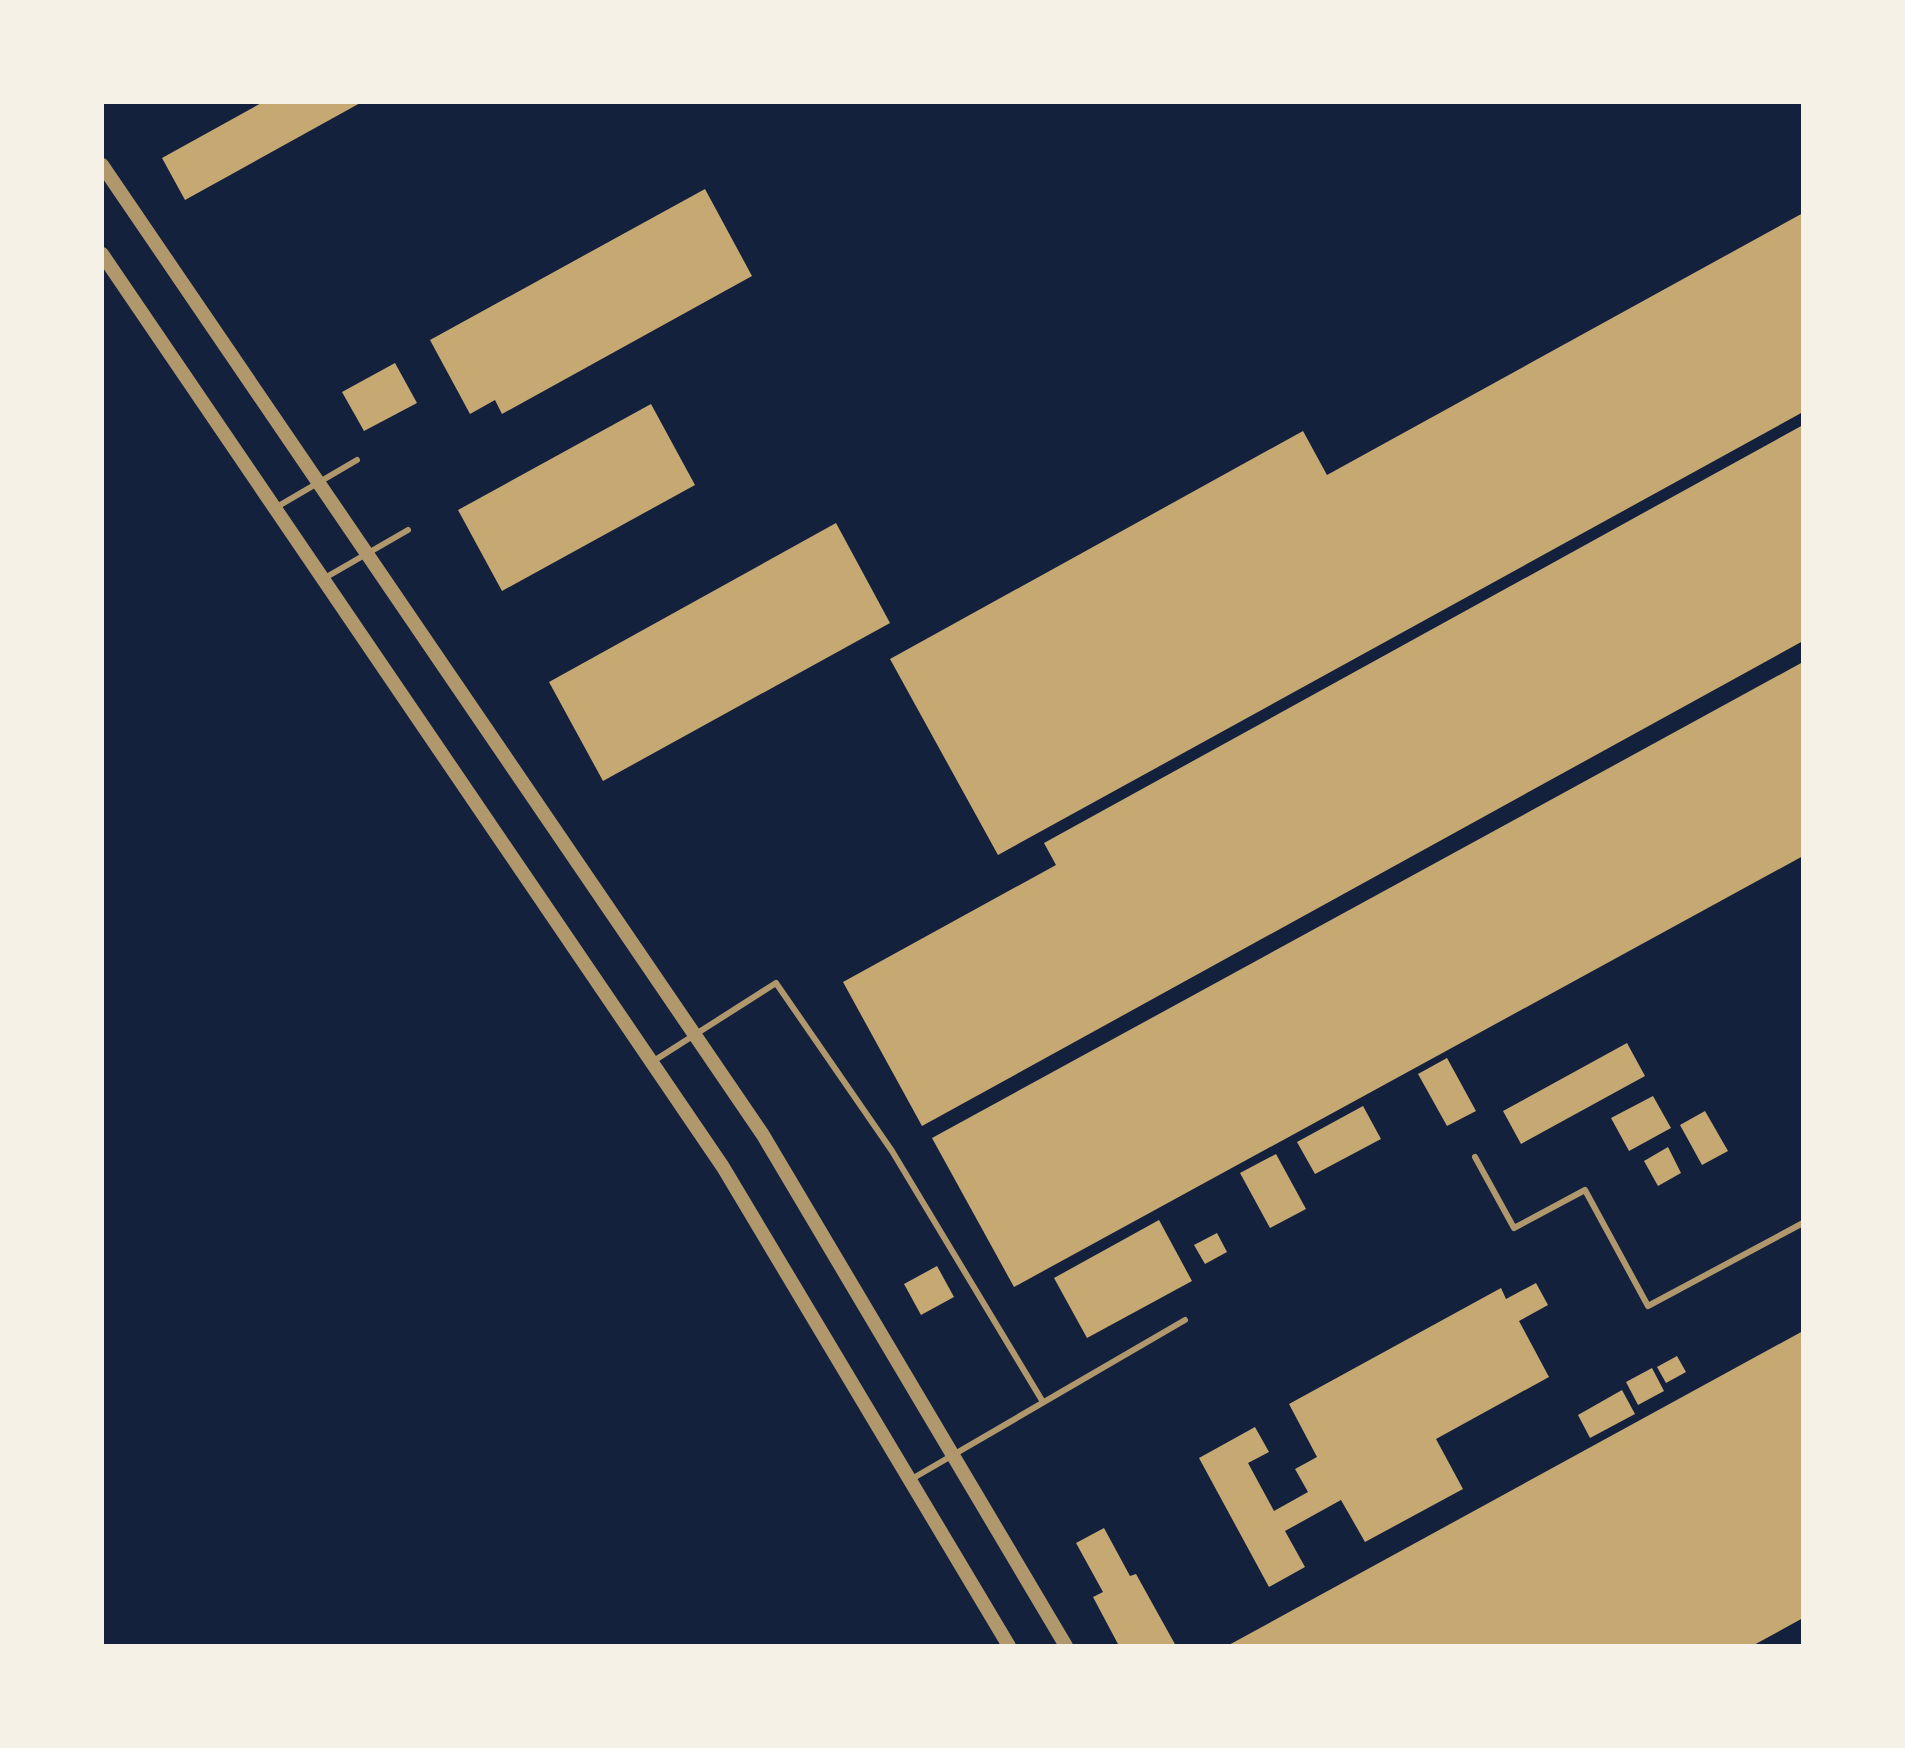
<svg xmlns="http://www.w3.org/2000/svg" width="1905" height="1748" font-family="'Exo 2',sans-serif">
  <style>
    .building { fill: #c6a872 }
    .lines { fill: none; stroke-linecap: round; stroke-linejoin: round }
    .service { stroke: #b1986c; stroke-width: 6 }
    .tertiary { stroke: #b1986c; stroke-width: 14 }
  </style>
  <rect width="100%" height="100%" fill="#14213d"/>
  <!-- building -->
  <g class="building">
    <path d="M263,102h99l-177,98 -23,-42z"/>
    <path d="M705,189l47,87 -250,138 -7,-14 -25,14 -40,-74z"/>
    <path d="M1803,213v199l-805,443 -108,-196 413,-228 24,44z"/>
    <path d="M395,363l22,40 -53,28 -22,-39z"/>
    <path d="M651,404l44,81 -193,106 -44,-81z"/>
    <path d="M1803,425v216l-881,485 -79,-144 213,-117 -12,-22z"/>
    <path d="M836,523l54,100 -287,158 -54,-99z"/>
    <path d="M1803,662v194l-789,431 -82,-149z"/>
    <path d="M1627,1043l18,33 -124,68 -18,-33z"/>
    <path d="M1447,1058l29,53 -29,15 -29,-52z"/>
    <path d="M1653,1096l18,32 -42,23 -18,-33z"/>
    <path d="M1363,1106l18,33 -66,35 -18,-32z"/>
    <path d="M1705,1111l23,40 -26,14 -22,-40z"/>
    <path d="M1668,1147l13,26 -23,13 -14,-25z"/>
    <path d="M1276,1154l30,55 -36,19 -30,-55z"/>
    <path d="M1159,1220l33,61 -105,57 -33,-60z"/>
    <path d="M1217,1233l10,19 -22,12 -11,-19z"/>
    <path d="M937,1266l17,31 -33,18 -17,-31z"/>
    <path d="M1536,1283l12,22 -29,16 30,56 -113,62 27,50 -98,53 -24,-42 -56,31 20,36 -36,20 -70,-129 56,-31 14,25 -21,11 26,48 34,-19 -13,-23 22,-12 -28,-53 212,-116 5,11z"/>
    <path d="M1803,1331v287l-51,28h-525z"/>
    <path d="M1677,1356l9,16 -20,11 -9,-16z"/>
    <path d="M1652,1368l12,23 -26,14 -12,-23z"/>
    <path d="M1622,1390l13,24 -45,24 -12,-23z"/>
    <path d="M1104,1528l26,48 6,-2 40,72h-57l-26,-49 10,-5 -27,-49z"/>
  </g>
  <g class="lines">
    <!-- service -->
    <g class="service">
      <path d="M275,508l82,-48"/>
      <path d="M323,579l85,-49"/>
      <path d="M652,1062l124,-79 116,168 151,251"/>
      <path d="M1475,1157l39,71 71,-38 63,116 155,-83"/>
      <path d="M910,1480l275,-160"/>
    </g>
    <!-- tertiary -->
    <g class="tertiary">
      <path d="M102,165l661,970 303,511"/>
      <path d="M102,254l621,913 286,479"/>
    </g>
  </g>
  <!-- border -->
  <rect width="1905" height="1748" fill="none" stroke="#f6f1e7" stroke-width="208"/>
</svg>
